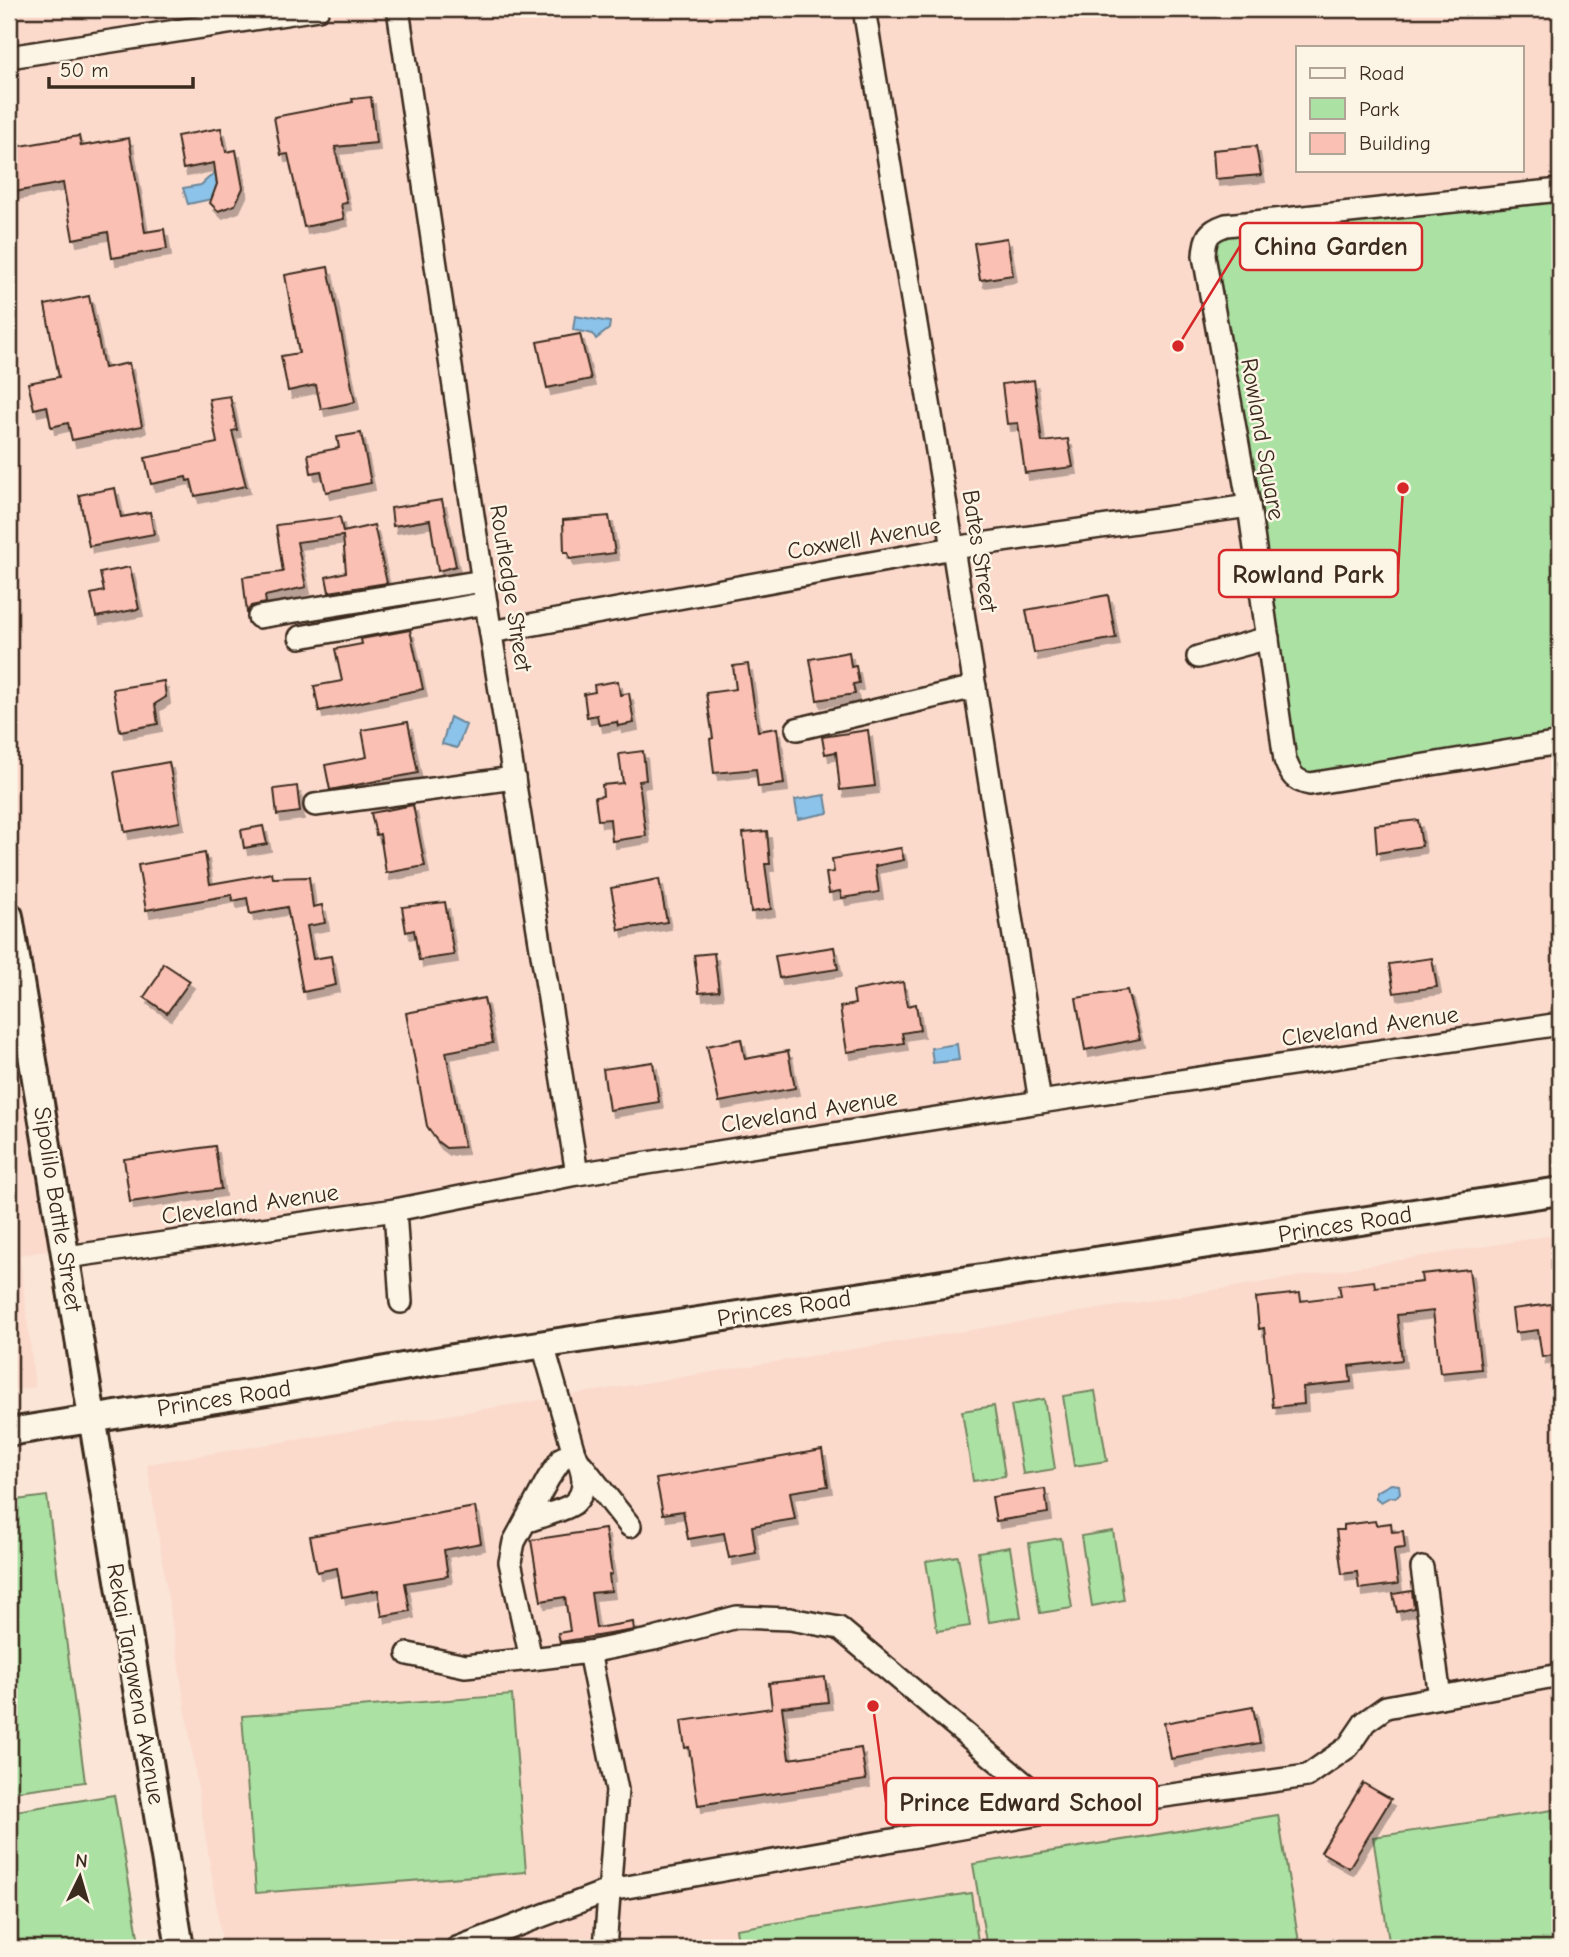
<svg xmlns="http://www.w3.org/2000/svg" width="1569" height="1957" font-family="'Comic Neue',sans-serif">
  <style>
    .built { fill: #fbdacc; fill-rule: evenodd }
    .green { fill: #ace1a4; stroke: #748661; stroke-width: 2 }
    .water { fill: #8cc3ea; stroke: #6c8698; stroke-width: 2 }
    .building { fill: #fac0b3; stroke: #3b2a1e; stroke-width: 2; filter: url(#shadow) }
    .lines { fill: none; stroke-linecap: round; stroke-linejoin: round }
    .minor-casing { stroke: #3b2a1e; stroke-width: 26 }
    .major-casing { stroke: #3b2a1e; stroke-width: 32 }
    .minor { stroke: #fcf5e5; stroke-width: 21 }
    .major { stroke: #fcf5e5; stroke-width: 26 }
    .labels { text-anchor: middle; dominant-baseline: central; stroke-width: 5; stroke-linejoin: round; paint-order: stroke }
    .street-label { font-size: 24px; fill: #3b2a1e; stroke: #fcf5e5 }
    .leader { fill: none; stroke: #d62828; stroke-width: 2.5 }
    .callout-dot { fill: #d62828; stroke: #fcf5e5; stroke-width: 2.5 }
    .callout { fill: #fcf5e5; stroke: #d62828; stroke-width: 2.5 }
    .callout-label { font-size: 26px; text-anchor: middle; font-weight: bold; fill: #3b2a1e }
  </style>
  <defs>
    <filter id="shadow"><feDropShadow dx="4" dy="7" stdDeviation="0" flood-color="#0004"/></filter>
  </defs>
  <rect width="100%" height="100%" fill="#fbe5d6"/>
  <filter id="ink" filterUnits="userSpaceOnUse"><feTurbulence type="fractalNoise" baseFrequency=".0143" numOctaves="2"/><feDisplacementMap in="SourceGraphic" scale="14" xChannelSelector="R" yChannelSelector="G"/><feConvolveMatrix kernelMatrix="1 2 1 2 8 2 1 2 1" color-interpolation-filters="sRGB"/></filter>
  <g filter="url(#ink)">
    <!-- built -->
    <g class="built">
      <path d="M9,9h1551v1016l-1540,230 15,132 -26,4zM1298,47h224v123h-224z"/>
      <path d="M1560,1234v714h-1337l-76,-484z"/>
    </g>
    <!-- green -->
    <g class="green">
      <path d="M1560,195v545l-264,44 -91,-547z"/>
      <path d="M1095,1391l12,70 -33,5 -11,-70z"/>
      <path d="M1044,1399l11,70 -32,5 -12,-69z"/>
      <path d="M994,1406l11,70 -32,5 -11,-70z"/>
      <path d="M47,1496l38,286 -76,10v-291z"/>
      <path d="M1113,1531l11,69 -32,6 -11,-70z"/>
      <path d="M1061,1538l11,70 -32,5 -11,-70z"/>
      <path d="M1010,1547l11,70 -32,5 -11,-70z"/>
      <path d="M958,1556l12,70 -33,5 -11,-70z"/>
      <path d="M512,1695l14,177 -270,21 -14,-177z"/>
      <path d="M114,1795l26,153h-131v-136z"/>
      <path d="M1560,1809v139h-170l-17,-111z"/>
      <path d="M1278,1815l22,133h-313l-14,-84z"/>
      <path d="M971,1893l8,55h-240l-3,-19z"/>
    </g>
    <!-- water -->
    <g class="water">
      <path d="M215,172l2,12 -5,15 -24,5 -5,-16 18,-3z"/>
      <path d="M575,316l35,6 -1,7 -13,10 -3,-5 -20,-4z"/>
      <path d="M450,717l16,8 -9,23 -15,-4z"/>
      <path d="M825,795l3,18 -30,6 -3,-19z"/>
      <path d="M957,1044l2,16 -26,3 -2,-15z"/>
      <path d="M1391,1484l8,1 1,8 -4,4h-6l-9,5 -5,-4v-6z"/>
    </g>
    <!-- building -->
    <g class="building">
      <path d="M371,97l5,46 -41,4 12,56 -6,1 3,15 -40,8 -16,-73 -7,1 -7,-38 79,-15 -1,-3z"/>
      <path d="M221,128l5,24 10,-2 7,38 -8,17 -17,6 -8,-8 7,-19 -3,-21 -31,6 -6,-33z"/>
      <path d="M79,136l2,10 48,-8 16,94 19,-3 3,20 -55,9 -4,-26 -35,7 -10,-56 -54,10v-45z"/>
      <path d="M1256,146l5,29 -46,4 -2,-29z"/>
      <path d="M1007,238l6,37 -33,5 -6,-37z"/>
      <path d="M328,267l27,135 -34,7 -5,-24 -28,6 -7,-35 18,-3 -14,-78z"/>
      <path d="M89,296l15,72 25,-5 13,63 -70,14 -4,-17 -17,4 -4,-21 -13,3 -6,-26 31,-6 -14,-72z"/>
      <path d="M580,334l11,45 -44,9 -10,-46z"/>
      <path d="M1034,380l8,62 26,-3 5,28 -48,6 -7,-50 -11,1 -5,-40z"/>
      <path d="M230,396l7,34 -5,1 14,55 -51,10 -4,-16 -4,1 -1,-4 -35,7 -6,-26 72,-15 -8,-44z"/>
      <path d="M361,433l10,50 -45,9 -5,-21 -10,2 -3,-19 31,-6 -2,-11z"/>
      <path d="M115,488l6,29 29,-5 4,22 -65,12 -10,-51z"/>
      <path d="M442,500l14,66 -18,5 -8,-51 -37,6 -2,-18z"/>
      <path d="M609,516l6,37 -45,6 -2,-7h-4l-1,-32z"/>
      <path d="M340,517l3,15 31,-7 13,58 -58,9 -3,-15 20,-5 -3,-36 -46,6 9,45 -41,9 1,7 -15,3 -4,7 -4,-36 40,-5 -7,-47z"/>
      <path d="M130,567l9,42 -43,8 -5,-23 13,-3 -4,-18z"/>
      <path d="M1108,595l8,43 -82,15 -8,-43z"/>
      <path d="M410,630l13,59 -104,22 -5,-25 28,-5 -7,-32 27,-5 -1,-5z"/>
      <path d="M849,652l2,15 5,-1 3,17 -6,1 2,10 -38,6 -7,-41z"/>
      <path d="M748,664l10,67 19,-3 7,56 -26,3 -2,-18 -42,4 -4,-34 3,-1 -7,-45 30,-4 -3,-23z"/>
      <path d="M164,681l2,16 -11,7 3,20 -38,7 -7,-42z"/>
      <path d="M618,681l2,14 9,-2 5,30 -16,3 -1,-4 -18,3 -2,-10 -10,2 -3,-23 11,-2 -1,-7z"/>
      <path d="M408,722l10,51 -88,17 -5,-25 42,-8 -5,-27z"/>
      <path d="M868,730l7,56 -35,4 -4,-38 -11,2 -3,-17z"/>
      <path d="M643,751l3,29 -7,1 7,55 -34,5 -2,-22 -12,1 -3,-23 8,-1 -1,-11 21,-2 -4,-29z"/>
      <path d="M169,762l11,60 -55,10 -11,-60z"/>
      <path d="M297,786l3,26 -23,3 -3,-26z"/>
      <path d="M413,805l12,61 -39,7 -6,-39 -4,1 -5,-22z"/>
      <path d="M1418,820l4,26 -45,7 -2,-28z"/>
      <path d="M263,826l4,18 -23,4 -3,-18z"/>
      <path d="M767,831l3,33h-5l6,45 -20,3 -8,-79z"/>
      <path d="M901,848l3,12 -29,6 4,26 -37,6 -2,-7 -11,2 -3,-20 8,-1 -2,-13z"/>
      <path d="M205,853l5,31 62,-11 1,5 36,-1 4,30 9,-2 3,18 -18,3 6,33 18,-3 5,29 -33,7 -16,-85 -37,7 -3,-16 -14,3 -1,-6 -86,15 -8,-45z"/>
      <path d="M659,879l8,43 -48,8 -8,-42z"/>
      <path d="M445,902l9,53 -35,5 -5,-30 -8,2 -4,-25z"/>
      <path d="M834,947l4,22 -59,9 -4,-22z"/>
      <path d="M714,953l5,38 -20,2 -5,-38z"/>
      <path d="M1432,958l5,29 -43,6 -5,-29z"/>
      <path d="M163,963l27,18 -23,32 -23,-16 13,-19z"/>
      <path d="M903,982l4,24 9,-2 4,26 -18,3 2,10 -57,9 -7,-45 15,-3 -2,-13z"/>
      <path d="M1127,990l13,49 -55,11 -9,-52z"/>
      <path d="M484,998l9,45 -47,9 18,95 -18,1 -8,-6 -11,-16 -21,-113z"/>
      <path d="M741,1039l4,20 43,-8 7,37 -76,14 -12,-56z"/>
      <path d="M653,1062l6,40 -50,8 -6,-41z"/>
      <path d="M215,1146l6,43 -91,13 -6,-43z"/>
      <path d="M1469,1269l12,100 -41,4 -7,-62 -36,4 5,45 -53,6 2,16 -48,5 1,17 -31,3 -9,-79 -5,1 -3,-31 44,-5 1,8 40,-5 -2,-11 35,-4 1,6 47,-5 -1,-8z"/>
      <path d="M1560,1303v51l-18,3 -4,-27 -23,3 -3,-24z"/>
      <path d="M822,1450l6,36 -38,6 5,27 -43,7 4,27 -27,5 -5,-25 -36,6 -5,-28 -20,3 -7,-35z"/>
      <path d="M1045,1489l3,24 -52,8 -4,-24z"/>
      <path d="M475,1507l6,36 -37,7 4,26 -43,7 5,28 -28,5 -4,-26 -36,7 -5,-29 -20,4 -7,-36z"/>
      <path d="M1375,1521l1,4 15,-2 1,9 11,-1 2,17 -11,1v3l4,32 -39,5 -2,-17 -15,2 -6,-44h8v-5z"/>
      <path d="M605,1529l7,45 -3,1 2,16 -20,2 5,35 37,-6 1,8 -74,12 -2,-9 12,-2 -5,-34 -24,4 -10,-61z"/>
      <path d="M1412,1591l2,17 -17,4 -4,-18z"/>
      <path d="M825,1677l3,25 -46,5 7,52 72,-11 5,32 -168,25 -9,-58 -4,1 -4,-27 91,-13 -3,-25z"/>
      <path d="M1253,1707l7,36 -89,16 -7,-36z"/>
      <path d="M1363,1783l28,16 -42,69 -28,-16z"/>
    </g>
    <g class="lines">
      <defs>
        <g id="minor">
          <path d="M398,9l88,594 91,571"/>
          <path d="M864,9l89,539 87,554"/>
          <path d="M9,57l309,-48"/>
          <path d="M1560,190l-334,35c-18,6 -21,12 -22,31l45,250 36,254c6,15 9,21 25,24l250,-41"/>
          <path d="M259,617l224,-36"/>
          <path d="M491,632l462,-84 296,-42"/>
          <path d="M300,637l186,-34"/>
          <path d="M1198,657l70,-19"/>
          <path d="M797,729l178,-42"/>
          <path d="M315,805l199,-27"/>
          <path d="M395,1210l6,92"/>
          <path d="M67,1257l328,-47 182,-36 463,-72 520,-78"/>
          <path d="M543,1345l31,108"/>
          <path d="M582,1465l48,61"/>
          <path d="M525,1522c13,-5 38,-11 48,-18 16,-12 10,-37 1,-51l-12,5 -14,21 -34,63 -4,20 21,97"/>
          <path d="M1422,1568l18,129"/>
          <path d="M589,1652l28,138 -12,158"/>
          <path d="M408,1654l57,12 66,-7 58,-7 65,-13 83,-22 53,2 49,9 218,183"/>
          <path d="M457,1948l153,-58 447,-79 250,-35 41,-29 17,-25 21,-15 174,-32"/>
        </g>
        <g id="major">
          <path d="M9,916l171,1032"/>
          <path d="M9,1432l264,-42 186,-33 1101,-166"/>
        </g>
      </defs>
      <!-- minor casing -->
      <use href="#minor" class="minor-casing"/>
      <!-- major casing -->
      <use href="#major" class="major-casing"/>
      <!-- minor -->
      <use href="#minor" class="minor"/>
      <!-- major -->
      <use href="#major" class="major"/>
    </g>
  </g>
  <g class="labels">
    <!-- street labels -->
    <g class="street-label">
      <text transform="translate(1263 439) rotate(80)">Rowland Square</text>
      <text transform="translate(864 538) rotate(-10)">Coxwell Avenue</text>
      <text transform="translate(980 551) rotate(81)">Bates Street</text>
      <text transform="translate(511 588) rotate(81)">Routledge Street</text>
      <text transform="translate(1370 1026) rotate(-8)">Cleveland Avenue</text>
      <text transform="translate(809 1111) rotate(-9)">Cleveland Avenue</text>
      <text transform="translate(250 1204) rotate(-8)">Cleveland Avenue</text>
      <text transform="translate(58 1209) rotate(81)">Sipolilo Battle Street</text>
      <text transform="translate(1345 1224) rotate(-9)">Princes Road</text>
      <text transform="translate(784 1308) rotate(-9)">Princes Road</text>
      <text transform="translate(224 1398) rotate(-9)">Princes Road</text>
      <text transform="translate(136 1684) rotate(80)">Rekai Tangwena Avenue</text>
    </g>
  </g>
  <!-- callouts -->
  <path class="leader" d="M1178 346L1240 246M1403 488L1398 574M873 1706L886 1802"/>
  <g class="callout-dot">
    <circle cx="1178" cy="346" r="7"/>
    <circle cx="1403" cy="488" r="7"/>
    <circle cx="873" cy="1706" r="7"/>
  </g>
  <g class="callout">
    <rect x="1240" y="223" width="182" height="47" rx="7"/>
    <rect x="1219" y="550" width="179" height="47" rx="7"/>
    <rect x="886" y="1778" width="271" height="47" rx="7"/>
  </g>
  <g class="callout-label">
    <text x="1331" y="255">China Garden</text>
    <text x="1308" y="583">Rowland Park</text>
    <text x="1021" y="1811">Prince Edward School</text>
  </g>
  <!-- margin -->
  <rect width="1569" height="1957" fill="none" stroke="#fcf5e5" stroke-width="35"/>
  <rect x="18" y="18" width="1534" height="1922" fill="none" stroke="#3b2a1e" stroke-width="2.5" filter="url(#ink)"/>
  <!-- legend -->
  <rect x="1296" y="46" width="228" height="126" fill="#fcf5e5" stroke="#afa495" stroke-width="2"/>
  <rect x="1310" y="68" width="35" height="10" fill="#fcf5e5" stroke="#afa495" stroke-width="2"/>
  <text x="1359" y="80" font-size="21" fill="#3b2a1e">Road</text>
  <rect x="1310" y="98" width="35" height="21" fill="#ace1a4" stroke="#afa495" stroke-width="2"/>
  <text x="1359" y="116" font-size="21" fill="#3b2a1e">Park</text>
  <rect x="1310" y="133" width="35" height="21" fill="#fac0b3" stroke="#afa495" stroke-width="2"/>
  <text x="1359" y="150" font-size="21" fill="#3b2a1e">Building</text>
  <!-- north arrow -->
  <g transform="translate(80 1877) rotate(5)" stroke="#fcf5e5" stroke-width="5" paint-order="stroke">
  <path d="M0-5L12 26L0 18L-12 26Z" fill="#3b2a1e"/>
  <text y="-10" font-size="19" font-weight="bold" text-anchor="middle" fill="#3b2a1e">N</text>
  </g>
  <!-- scale -->
  <path d="M49 77v10h144v-10" fill="none" stroke="#3b2a1e" stroke-width="3.5"/>
  <text x="60" y="77" font-size="21" fill="#3b2a1e" stroke="#fcf5e5" stroke-width="5" paint-order="stroke">50 m</text>
</svg>
